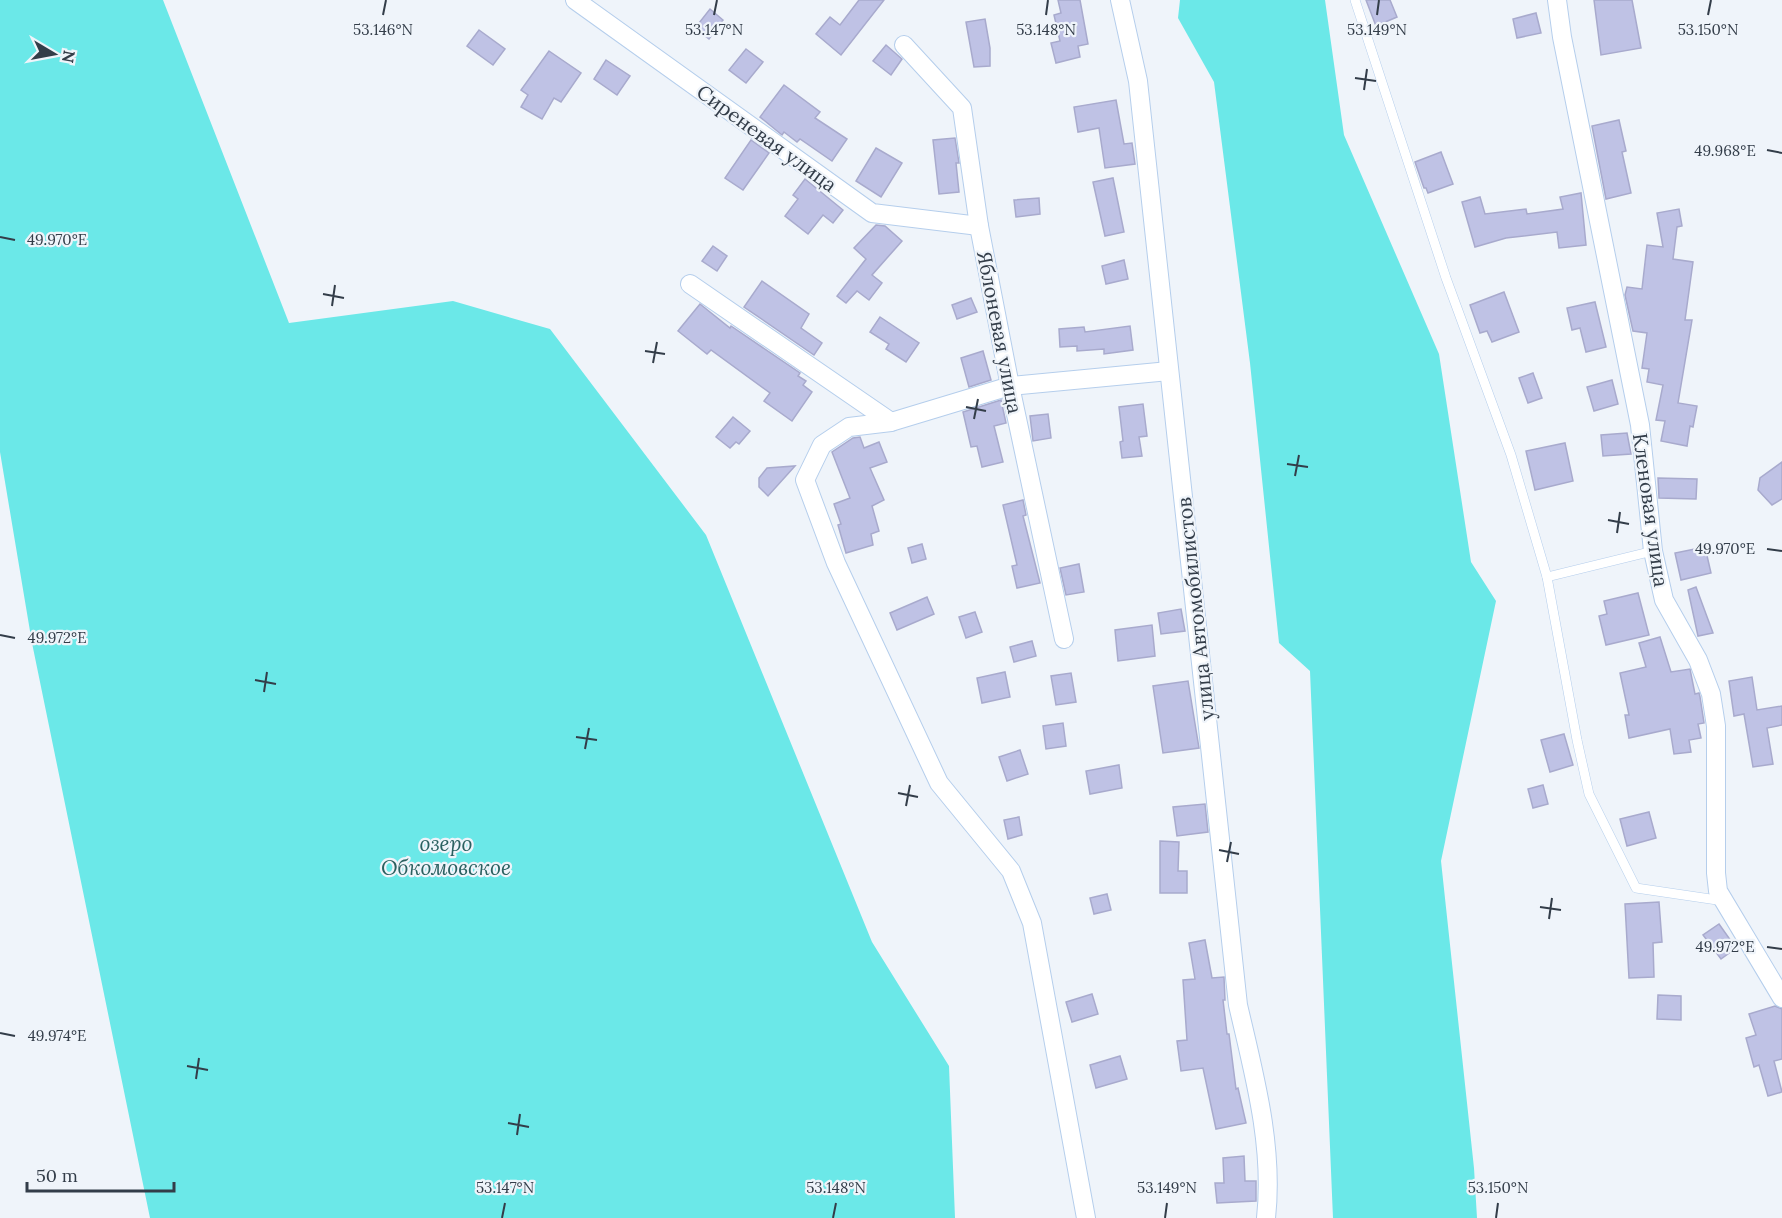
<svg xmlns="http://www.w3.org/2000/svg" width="1782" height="1218" font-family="Lora,serif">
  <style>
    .water { fill: #6be8e8 }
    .building { fill: #bfc2e5; stroke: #a8aacd; stroke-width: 1.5 }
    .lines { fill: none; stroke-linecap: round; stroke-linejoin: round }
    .lane-casing { stroke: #b5ceec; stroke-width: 10 }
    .street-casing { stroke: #b5ceec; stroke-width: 20 }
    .lane { stroke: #fff; stroke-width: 9 }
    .street { stroke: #fff; stroke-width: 18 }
    .ticks { fill: none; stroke: #333d49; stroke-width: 2 }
    .labels { text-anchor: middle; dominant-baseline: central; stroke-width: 4.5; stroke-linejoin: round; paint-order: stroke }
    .street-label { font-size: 20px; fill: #333d49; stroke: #eff4fa }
    .water-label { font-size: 21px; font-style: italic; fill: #2a6060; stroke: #eff4fa }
    .ticks-label { font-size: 15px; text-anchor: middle; fill: #333d49; stroke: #eff4fa; stroke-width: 4.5; stroke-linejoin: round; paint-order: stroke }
  </style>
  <rect width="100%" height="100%" fill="#eff4fa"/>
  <!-- water -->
  <g class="water">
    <path d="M0,0h163l126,323 164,-22 97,28 156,206 166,407 77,124 6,152h-805l-118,-575 -32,-191z"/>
    <path d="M1180,0h145l19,135 95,219 32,208 25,39 -55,260 33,307 3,50h-144l-23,-547 -31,-28 -29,-280 -36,-281 -36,-64z"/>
  </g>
  <!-- building -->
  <g class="building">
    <path d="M859,0h25l-43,55 -25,-21 14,-17 10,8z"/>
    <path d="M1058,0h22l8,44 -10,2 2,11 -24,6 -5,-20 9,-2 -6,-26 7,-2z"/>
    <path d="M1366,0h24l7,17 -21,9z"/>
    <path d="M1594,0h38l9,48 -40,7z"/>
    <path d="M710,9l13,11 -14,19 -14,-11z"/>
    <path d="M1536,13l5,20 -24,5 -4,-19z"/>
    <path d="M985,19l5,29v18l-16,1 -8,-45z"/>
    <path d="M479,30l26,19 -12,16 -26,-19z"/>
    <path d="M886,45l16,14 -11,16 -18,-14z"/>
    <path d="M746,49l17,13 -17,21 -17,-13z"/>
    <path d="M549,51l32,22 -20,29 -7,-4 -12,21 -21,-12 7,-12 -7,-5z"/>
    <path d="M606,60l24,16 -13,19 -23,-16z"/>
    <path d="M784,85l36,27 -5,6 32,21 -15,22 -32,-22 -3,3 -13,-10 -2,3 -22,-18z"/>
    <path d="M1116,100l8,44 8,-1 3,21 -30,4 -6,-40 -21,4 -4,-25z"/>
    <path d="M1619,120l7,31 -4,1 9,41 -25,6 -14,-73z"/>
    <path d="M955,138l4,25h-3l3,29 -20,2 -6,-54z"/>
    <path d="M751,140l18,13 -26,37 -18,-12z"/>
    <path d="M876,148l26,15 -21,34 -25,-16z"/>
    <path d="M1441,152l12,32 -25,9 -2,-5h-2l-9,-26z"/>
    <path d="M1113,178l11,54 -19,4 -12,-54z"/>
    <path d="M805,179l38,31 -10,13 -10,-8 -15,19 -23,-18 13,-17 -5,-4z"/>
    <path d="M1581,193l5,52 -27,3 -2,-16 -51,6 -31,9 -13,-45 18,-5 5,17 41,-5 1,5 36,-5 -3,-12z"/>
    <path d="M1039,198l1,16 -24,3 -2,-17z"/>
    <path d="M1679,209l3,17 -5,1 -4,32 20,3 -8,58h7l-14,83 19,3 -4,21 -3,-1 -3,20 -26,-5 4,-20 -9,-1 7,-35 -16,-3 2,-13 -7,-1 5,-35 -14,-2 -8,-36 2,-8 15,2 5,-44 16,2 -6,-34z"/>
    <path d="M876,225l9,1 17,15 -30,34 10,8 -13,17 -12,-9 -11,12 -9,-7 29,-37 -12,-11z"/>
    <path d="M713,246l14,10 -10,15 -15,-10z"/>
    <path d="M1124,260l4,19 -22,5 -4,-18z"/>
    <path d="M762,281l47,33 -8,14 21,15 -8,12 -70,-48z"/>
    <path d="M1504,292l15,40 -27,10 -5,-11 -7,2 -10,-28z"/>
    <path d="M971,298l6,14 -20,7 -5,-14z"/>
    <path d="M1595,302l11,45 -20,5 -6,-24 -8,2 -5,-22z"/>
    <path d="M700,304l30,24 1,-2 69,47 -2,3 8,5 -3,4 9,7 -20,29 -28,-20 6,-8 -59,-43 -4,4 -29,-23z"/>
    <path d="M880,317l39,26 -13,19 -20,-13 3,-5 -19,-12z"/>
    <path d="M1130,326l3,24 -29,4v-5l-27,2v-5l-17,1 -1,-18 25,-2 1,5z"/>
    <path d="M983,351l8,29 -22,7 -8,-29z"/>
    <path d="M1533,373l9,25 -14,5 -9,-25z"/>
    <path d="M1612,380l6,24 -24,7 -7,-24z"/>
    <path d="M1001,400l5,23 -12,3 9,36 -21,5 -5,-21 -6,1 -8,-35z"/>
    <path d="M1143,404l4,32 -8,1 3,19 -20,2 -2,-16 3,-1 -4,-34z"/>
    <path d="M1048,414l3,24 -18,3 -3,-25z"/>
    <path d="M733,417l17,14 -11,13 -3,-2 -6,6 -14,-11z"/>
    <path d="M1627,433l4,21 -28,2 -2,-21z"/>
    <path d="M860,437l4,11 15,-6 8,20 -17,6 14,32 -12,6 7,25 -8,3 2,11 -27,8 -8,-28 3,-1 -7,-20 16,-6 -18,-46 21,-14z"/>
    <path d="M1565,443l8,38 -38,9 -9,-39z"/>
    <path d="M1782,462v37l-10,6 -14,-15 2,-12z"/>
    <path d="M795,466l-27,30 -9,-9v-9l8,-10z"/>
    <path d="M1658,478l39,1 -1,20 -37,-1z"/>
    <path d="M1023,500l3,15 -3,1 17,67 -23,5 -5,-22 5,-1 -14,-60z"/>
    <path d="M922,544l4,15 -14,4 -4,-15z"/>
    <path d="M1705,547l6,26 -30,7 -6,-27z"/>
    <path d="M1079,564l5,28 -18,3 -6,-27z"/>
    <path d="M1696,587l17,46 -15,3 -10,-46z"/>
    <path d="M1638,593l11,42 -43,10 -7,-29 8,-2 -3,-13z"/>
    <path d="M927,597l7,17 -37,16 -7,-17z"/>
    <path d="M1181,609l4,22 -24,3 -3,-21z"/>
    <path d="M975,612l7,20 -16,6 -7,-21z"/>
    <path d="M1152,625l3,31 -37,5 -3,-31z"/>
    <path d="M1660,637l11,35 19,-3 5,25 4,-1 1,4 4,26 -6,1 3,14 -12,2 2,12 -17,2 -4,-25 -41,9 -4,-23h4l-9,-42 26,-6 -7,-24z"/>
    <path d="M1032,641l4,15 -22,6 -4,-15z"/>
    <path d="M1005,672l5,25 -28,6 -5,-25z"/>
    <path d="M1071,673l5,29 -20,3 -5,-29z"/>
    <path d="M1752,677l5,33 25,-4v19l-15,3 6,36 -20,3 -9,-53 -10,2 -5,-35z"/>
    <path d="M1188,681l11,67 -36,5 -10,-67z"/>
    <path d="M1063,723l3,23 -20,3 -3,-23z"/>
    <path d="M1564,734l9,31 -23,7 -9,-32z"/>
    <path d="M1020,750l8,24 -21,7 -8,-24z"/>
    <path d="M1119,765l3,23 -32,6 -4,-23z"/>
    <path d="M1543,785l5,19 -15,4 -5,-19z"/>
    <path d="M1205,804l3,28 -31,4 -4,-29z"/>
    <path d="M1649,812l7,26 -29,8 -7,-27z"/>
    <path d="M1019,817l3,18 -14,4 -4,-19z"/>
    <path d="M1160,841l19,1 -1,29h9v22h-27z"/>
    <path d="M1107,894l4,16 -17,4 -4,-16z"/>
    <path d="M1659,902l3,40 -9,1 1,34 -25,1 -4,-74z"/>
    <path d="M1719,924l17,24 -15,11 -18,-24z"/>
    <path d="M1205,940l7,38 12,-1 1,23h-2l4,34h2l7,55 2,-1 8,35 -30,6 -13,-61 -22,3 -4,-30 10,-1 -4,-60 12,-1 -6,-36z"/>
    <path d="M1092,994l6,20 -26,8 -6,-20z"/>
    <path d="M1658,995l23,1v24l-24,-1z"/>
    <path d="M1775,1006l7,3v50l-8,2 8,31 -14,4 -9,-31 -5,2 -8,-29 10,-3 -7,-21z"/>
    <path d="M1120,1056l7,23 -31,9 -6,-23z"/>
    <path d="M1244,1156l1,25h11v20l-39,2 -2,-20h9l-1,-25z"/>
  </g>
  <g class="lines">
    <defs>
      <g id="lane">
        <path d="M1355,0l91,278 65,177 36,122 30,163 12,54 47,94 88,13"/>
        <path d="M1547,577l106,-26"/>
      </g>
      <g id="street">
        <path d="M575,0l297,213 107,13"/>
        <path d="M1120,0l18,81 100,924c16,69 36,141 28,213"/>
        <path d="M1557,0l5,37 78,388 13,126 11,49 34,60 13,34 5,32v147l2,18 64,107"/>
        <path d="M904,45l58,63 17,118 31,160 54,253"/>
        <path d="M690,284l201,138"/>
        <path d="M1086,1218l-54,-295 -21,-52 -72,-88 -103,-220 -31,-83 17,-35 27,-18 42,-5 119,-36 159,-15"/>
      </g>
    </defs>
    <!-- lane casing -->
    <use href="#lane" class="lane-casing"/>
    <!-- street casing -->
    <use href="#street" class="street-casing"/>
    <!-- lane -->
    <use href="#lane" class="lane"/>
    <!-- street -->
    <use href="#street" class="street"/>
  </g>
  <!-- ticks -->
  <path class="ticks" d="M383,15l3,-15M714,15l3,-15M1046,15l2,-15M1377,15l2,-15M1708,15l3,-15M1355,78l21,3M1364,90l3,-21M1767,150l15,3M0,237l15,3M323,294l21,4M332,306l3,-21M645,351l20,3M653,363l4,-21M966,407l20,4M974,419l4,-20M1287,464l21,3M1295,476l4,-21M1608,520l21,4M1617,533l3,-21M1767,549l15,2M0,635l15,3M255,680l21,4M264,692l3,-20M576,737l21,3M585,749l4,-21M898,793l20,4M906,806l4,-21M1219,850l20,4M1227,862l4,-20M1540,907l21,3M1549,919l3,-21M1767,947l15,2M0,1033l15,3M187,1066l21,4M196,1079l3,-21M508,1123l21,4M517,1135l3,-21M502,1218l3,-15M833,1218l3,-15M1165,1218l2,-15M1496,1218l2,-15"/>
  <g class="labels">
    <!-- street labels -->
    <g class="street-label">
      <text transform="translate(767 138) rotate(36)">Сиреневая улица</text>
      <text transform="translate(1000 332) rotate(79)">Яблоневая улица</text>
      <text transform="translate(1651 510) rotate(82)">Кленовая улица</text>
      <text transform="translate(1195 609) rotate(-96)">улица Автомобилистов</text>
    </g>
    <!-- water labels -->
    <g class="water-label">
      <text x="446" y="843">озеро<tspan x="446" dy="24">Обкомовское</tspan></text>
    </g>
  </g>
  <g class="ticks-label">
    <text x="383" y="35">53.146°N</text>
    <text x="714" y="35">53.147°N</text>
    <text x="1046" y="35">53.148°N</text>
    <text x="1377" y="35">53.149°N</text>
    <text x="1708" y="35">53.150°N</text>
    <text x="1725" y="156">49.968°E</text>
    <text x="57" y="245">49.970°E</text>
    <text x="1725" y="554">49.970°E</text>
    <text x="57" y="643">49.972°E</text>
    <text x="1725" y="952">49.972°E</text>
    <text x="57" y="1041">49.974°E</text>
    <text x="505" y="1193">53.147°N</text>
    <text x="836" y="1193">53.148°N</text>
    <text x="1167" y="1193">53.149°N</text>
    <text x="1498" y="1193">53.150°N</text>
  </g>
  <!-- north arrow -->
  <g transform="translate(54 54) rotate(100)" stroke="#eff4fa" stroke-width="4.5" paint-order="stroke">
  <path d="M0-4.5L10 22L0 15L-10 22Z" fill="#333d49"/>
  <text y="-9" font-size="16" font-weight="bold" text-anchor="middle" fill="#333d49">N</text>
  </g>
  <!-- scale -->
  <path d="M27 1182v9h147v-9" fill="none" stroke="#333d49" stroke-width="3"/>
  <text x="36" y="1182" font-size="18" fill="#333d49" stroke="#eff4fa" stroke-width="4.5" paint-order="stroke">50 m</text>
</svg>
